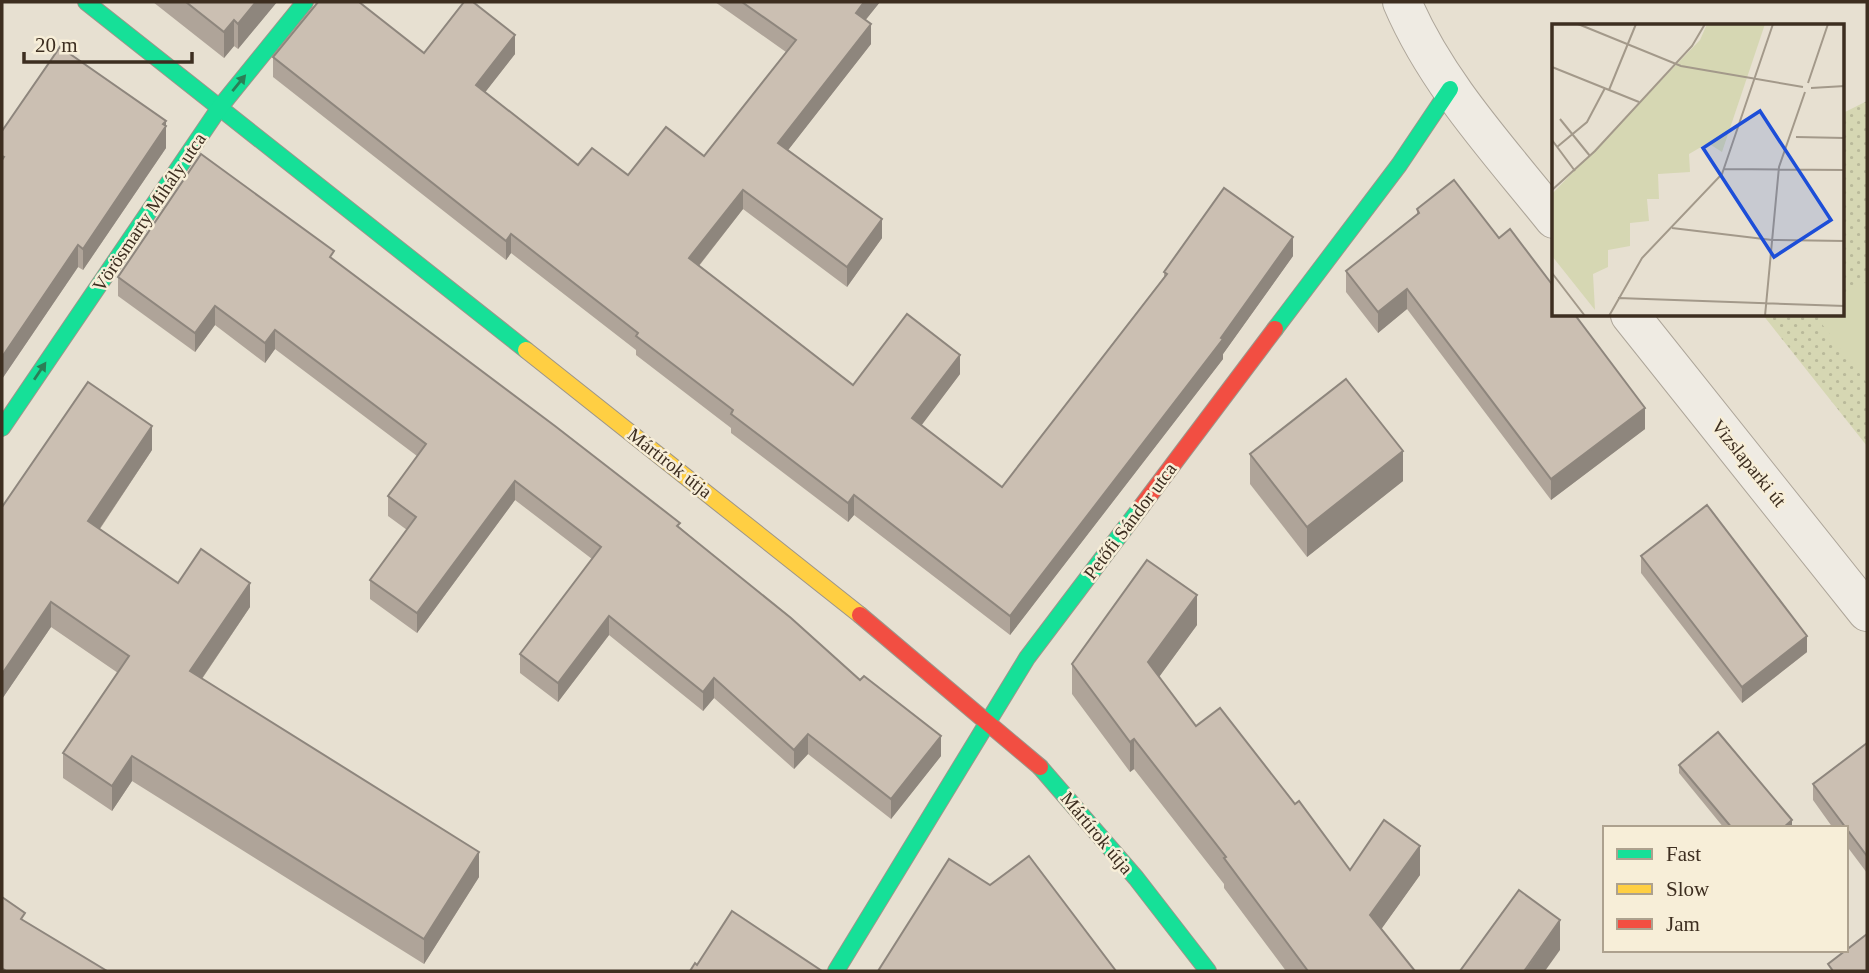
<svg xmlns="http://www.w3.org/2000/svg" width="1869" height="973" font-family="Georgia,serif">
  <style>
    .grass { fill: url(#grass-dots) }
    .garden { fill: #d6d7b3 }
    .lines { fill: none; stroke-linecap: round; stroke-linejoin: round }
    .street-casing { stroke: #ada599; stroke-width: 40 }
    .fast-casing { stroke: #9c958a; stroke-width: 18 }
    .slow-casing { stroke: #9c958a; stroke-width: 18 }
    .jam-casing { stroke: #9c958a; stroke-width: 18 }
    .street { stroke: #efebe3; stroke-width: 38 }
    .fast { stroke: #16e098; stroke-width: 16 }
    .slow { stroke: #ffcf43; stroke-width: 16 }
    .jam { stroke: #f24e42; stroke-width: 16 }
    .wall { fill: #afa499 }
    .shaded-wall { fill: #8e867d }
    .building { fill: #cbbfb2; stroke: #8e867d; stroke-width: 2 }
    .oneway { fill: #2b7e56 }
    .labels { text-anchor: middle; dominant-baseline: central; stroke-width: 5; stroke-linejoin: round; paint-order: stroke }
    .street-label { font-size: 19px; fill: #3d2e20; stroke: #f7eed8 }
    .inset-road { fill: none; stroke: #a3998a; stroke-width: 2 }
    .view { fill: #1d4ed8; fill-opacity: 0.15; stroke: #1d4ed8; stroke-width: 3.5 }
    .inset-edge { fill: none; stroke: #3d2e20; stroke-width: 3.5 }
  </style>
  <defs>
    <pattern id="grass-dots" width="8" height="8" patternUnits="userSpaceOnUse" patternTransform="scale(1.75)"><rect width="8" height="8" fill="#d6d7b3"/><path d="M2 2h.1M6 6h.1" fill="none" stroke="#b9b99a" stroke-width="1.8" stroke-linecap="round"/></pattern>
  </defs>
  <rect width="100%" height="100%" fill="#e7e0d1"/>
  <!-- grass -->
  <path class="grass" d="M1867,101v345l-104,-131h80v-202z"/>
  <!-- garden -->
  <path class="garden" d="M1867,281v102l-49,-64 5,-4h20v-15z"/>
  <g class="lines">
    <defs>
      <g id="street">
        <path d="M1402,2c35,82 97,148 152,217"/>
        <path d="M1630,315l237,297"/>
      </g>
      <g id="fast">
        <path d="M86,2l440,348"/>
        <path d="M1275,329l124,-164 51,-76"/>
        <path d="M2,428l218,-321 85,-105"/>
        <path d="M1040,767l96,111 72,93"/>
        <path d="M836,971l191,-313 114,-151"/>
      </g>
      <path id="slow" d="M526,350l334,265"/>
      <g id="jam">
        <path d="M1141,507l134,-178"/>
        <path d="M860,615l180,152"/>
      </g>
    </defs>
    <!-- street casing -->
    <use href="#street" class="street-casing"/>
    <!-- fast casing -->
    <use href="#fast" class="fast-casing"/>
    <!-- slow casing -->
    <use href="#slow" class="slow-casing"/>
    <!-- jam casing -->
    <use href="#jam" class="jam-casing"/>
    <!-- street -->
    <use href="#street" class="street"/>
    <!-- fast -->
    <use href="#fast" class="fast"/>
    <!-- slow -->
    <use href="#slow" class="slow"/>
    <!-- jam -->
    <use href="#jam" class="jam"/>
  </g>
  <!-- wall -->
  <g class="wall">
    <path d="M153,2h124l-39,47 -4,-3 -10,12z"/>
    <path d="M715,2h165l-15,18 6,24 -83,106 94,88 -35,49 -104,-78 -44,57 154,119 107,-11 -39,51 81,62 162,-210v-5l129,-16 -70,98v5l-213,276 -156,-120 -6,7 -117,-89v-5l-95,-73v-5l-125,-97 -5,7 -233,-183v-20l151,-4 91,1 -30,38 93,73 50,10 76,-19 82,-104z"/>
    <path d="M166,121v27l-83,122 -5,-3 -76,112v-248z"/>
    <path d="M1417,209l228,220 -94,71 -144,-191 -29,24 -32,-41v-21l71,-57z"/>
    <path d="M334,260l346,267 261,229 -50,63 -83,-65 -14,15 -80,-71 -11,13 -94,-76 -51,67 -38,-29v-19l72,-95 -77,-59 -98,133 -47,-34v-19l37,-50 -19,-14v-20l29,-40 -142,-107 -10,14 -50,-38 -20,27 -77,-56v-19z"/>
    <path d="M152,450l-52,79 78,54 72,24 -48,72 277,198 -55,87 -292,-183 -20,30 -49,-33v-25l55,-80 -67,-46 -49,72v-192z"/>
    <path d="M1250,454l153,27 -96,76 -57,-73z"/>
    <path d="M1641,556l166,96 -65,51 -101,-130z"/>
    <path d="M1197,625l-38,52 37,49 99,78 55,66 70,5 -39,54 34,42h-129l-62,-83v-4l-90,-115 -4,3 -58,-78v-30z"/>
    <path d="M1867,743v130l-21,-28v-17h-13l-20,-28v-16z"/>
    <path d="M1679,765l113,63h-68l-45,-55z"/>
  </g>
  <!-- shaded-wall -->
  <g class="shaded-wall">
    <path d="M256,2h21l-39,47v-25z"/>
    <path d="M864,2h16l-24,30v-19z"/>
    <path d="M234,20v26l-10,12v-26z"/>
    <path d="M871,24v20l-93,119v-20z"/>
    <path d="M515,35v19l-39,50v-19z"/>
    <path d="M166,121v27l-83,122v-21z"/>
    <path d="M743,190v19l-54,69v-20z"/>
    <path d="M882,219v19l-35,49v-20z"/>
    <path d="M511,234v19l-5,7v-19z"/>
    <path d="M1293,237v19l-70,98v5l-213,276v-19l211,-278z"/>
    <path d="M78,245v22l-76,112v-22z"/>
    <path d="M1407,289v20l-29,24v-21z"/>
    <path d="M215,306v19l-20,27v-19z"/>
    <path d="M275,330v19l-10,14v-20z"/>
    <path d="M960,355v19l-48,64v-20z"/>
    <path d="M1645,408v21l-94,71v-21z"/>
    <path d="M152,426v24l-64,96v-25z"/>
    <path d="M1403,451v30l-96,76v-30z"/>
    <path d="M515,481v19l-98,133v-20z"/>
    <path d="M854,495v20l-6,7v-19z"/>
    <path d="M250,583v24l-60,89v-25z"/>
    <path d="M1197,595v30l-49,67v-30z"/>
    <path d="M51,602v25l-49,72v-25z"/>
    <path d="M609,616v19l-51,67v-19z"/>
    <path d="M1807,636v16l-65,51v-16z"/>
    <path d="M714,678v20l-11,13v-19z"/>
    <path d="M808,734v20l-14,15v-19z"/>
    <path d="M941,736v20l-50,63v-20z"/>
    <path d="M1134,739v30l-4,3v-30z"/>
    <path d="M132,756v25l-20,30v-25z"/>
    <path d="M1792,820v8h-9z"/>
    <path d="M1420,846v29l-50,70v-30z"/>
    <path d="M479,852v25l-55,87v-25z"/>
    <path d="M1560,920v30l-15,21h-20z"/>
  </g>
  <!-- building -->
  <g class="building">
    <path d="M186,2h70l-18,22 -4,-4 -10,12z"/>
    <path d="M318,2h41l65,51 40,-51h9l42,33 -39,50 102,80 14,-17 36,27 38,-48 38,29 92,-116 -54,-38h122l-8,11 15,11 -93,119 104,76 -35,48 -104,-77 -54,68 164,127 54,-71 53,41 -48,63 90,69 165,-213 -3,-2 60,-84 69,49 -72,101 2,1 -213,277 -156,-121 -6,8 -117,-89 2,-4 -97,-74 2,-3 -127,-99 -5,7 -233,-184z"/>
    <path d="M60,47l106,74 -3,3 3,2 -83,123 -5,-4 -76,112v-197l2,-3 -2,-1v-25z"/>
    <path d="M201,154l133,97 -4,6 225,169 125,97 -3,3 114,92 69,62 4,-4 77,60 -50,63 -83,-65 -14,16 -80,-72 -11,14 -94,-76 -51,67 -38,-29 81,-107 -86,-66 -98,132 -47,-33 46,-63 -28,-21 38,-52 -151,-114 -10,13 -50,-37 -20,27 -77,-56z"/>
    <path d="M1454,180l45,58 11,-9 44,58v28h21l70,93 -94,71 -144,-190 -29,23 -32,-41 73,-58 -2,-4z"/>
    <path d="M1346,379l57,72 -96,76 -57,-73z"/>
    <path d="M88,382l64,44 -64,95 90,62 23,-34 49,34 -60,88 289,181 -55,87 -292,-183 -20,30 -49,-33 66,-97 -78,-54 -49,72v-167z"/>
    <path d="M1707,505l100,131 -65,51 -101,-131z"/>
    <path d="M1147,560l50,35 -49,67 48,64 24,-18 75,96 4,-3 51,69 34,-50 36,26 -50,69 45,56h-107l-84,-113 2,-1 -92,-118 -4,3 -58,-78z"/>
    <path d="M1718,732l74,88 -9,8h-51l-53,-63z"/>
    <path d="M1867,743v113l-54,-72z"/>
    <path d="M1029,856l87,115h-238l71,-112 41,26z"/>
    <path d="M1519,890l41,30 -35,50 1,1h-66z"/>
    <path d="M2,897l23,16 -4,6 86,52h-101l-4,-3z"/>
    <path d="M732,911l90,60h-132l5,-8 2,2z"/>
    <path d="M1867,934v37h-34l-5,-7z"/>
  </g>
  <!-- one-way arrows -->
  <defs><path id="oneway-solid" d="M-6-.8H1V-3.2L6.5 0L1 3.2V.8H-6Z" transform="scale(1.75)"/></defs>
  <g class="oneway">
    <use href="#oneway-solid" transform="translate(239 83) rotate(-51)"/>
    <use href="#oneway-solid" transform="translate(40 371) rotate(-56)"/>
  </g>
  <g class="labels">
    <!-- street labels -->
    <g class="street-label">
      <text transform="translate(149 212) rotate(-56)">Vörösmarty Mihály utca</text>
      <text transform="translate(670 463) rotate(38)">Mártírok útja</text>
      <text transform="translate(1749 463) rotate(51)">Vizslaparki út</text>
      <text transform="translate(1130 521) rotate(-53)">Petőfi Sándor utca</text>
      <text transform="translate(1097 833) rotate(50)">Mártírok útja</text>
    </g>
  </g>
  <!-- overview -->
  <g transform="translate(1552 24)">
    <rect width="292" height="292" fill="#e7e0d1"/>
    <path d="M155,0h58l-43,128 -14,-9 -19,11 1,18 -32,2 1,25h-12l2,22 -19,2v23l-22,4v17l-15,7 2,36 -43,-54v-62l148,-154z" fill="#d6d7b3"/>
    <path class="inset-road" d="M26,0l103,42 122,21M0,43l87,35M256,59l20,-59M259,64l34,-2M57,66l27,-66M8,95l30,37M244,113l49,1M0,116l23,31M5,123l30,-25 18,-34M172,145l121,1M0,166l43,-39 97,-105 13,-22M120,204l100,12 73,1M0,249l33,43M66,274l227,8M57,292l33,-58 80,-84 51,-150M213,292l14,-149 26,-75"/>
    <path class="view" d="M208,87l71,109 -57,37 -71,-109z"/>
    <rect width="292" height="292" class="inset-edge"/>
  </g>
  <!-- border -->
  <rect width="1869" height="973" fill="none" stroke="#3d2e20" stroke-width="7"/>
  <!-- legend -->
  <rect x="1603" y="826" width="245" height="126" fill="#f7eed8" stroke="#ada18e" stroke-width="2"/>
  <rect x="1617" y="849" width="35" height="10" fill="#16e098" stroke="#ada18e" stroke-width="2"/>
  <text x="1666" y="861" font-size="21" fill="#3d2e20">Fast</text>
  <rect x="1617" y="884" width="35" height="10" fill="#ffcf43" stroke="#ada18e" stroke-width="2"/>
  <text x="1666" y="896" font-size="21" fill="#3d2e20">Slow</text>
  <rect x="1617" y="919" width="35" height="10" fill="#f24e42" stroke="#ada18e" stroke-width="2"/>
  <text x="1666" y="931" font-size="21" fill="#3d2e20">Jam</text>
  <!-- scale -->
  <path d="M24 52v10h168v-10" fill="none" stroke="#3d2e20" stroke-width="3.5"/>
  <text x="35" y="52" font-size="21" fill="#3d2e20" stroke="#f7eed8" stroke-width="5" paint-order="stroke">20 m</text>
</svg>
